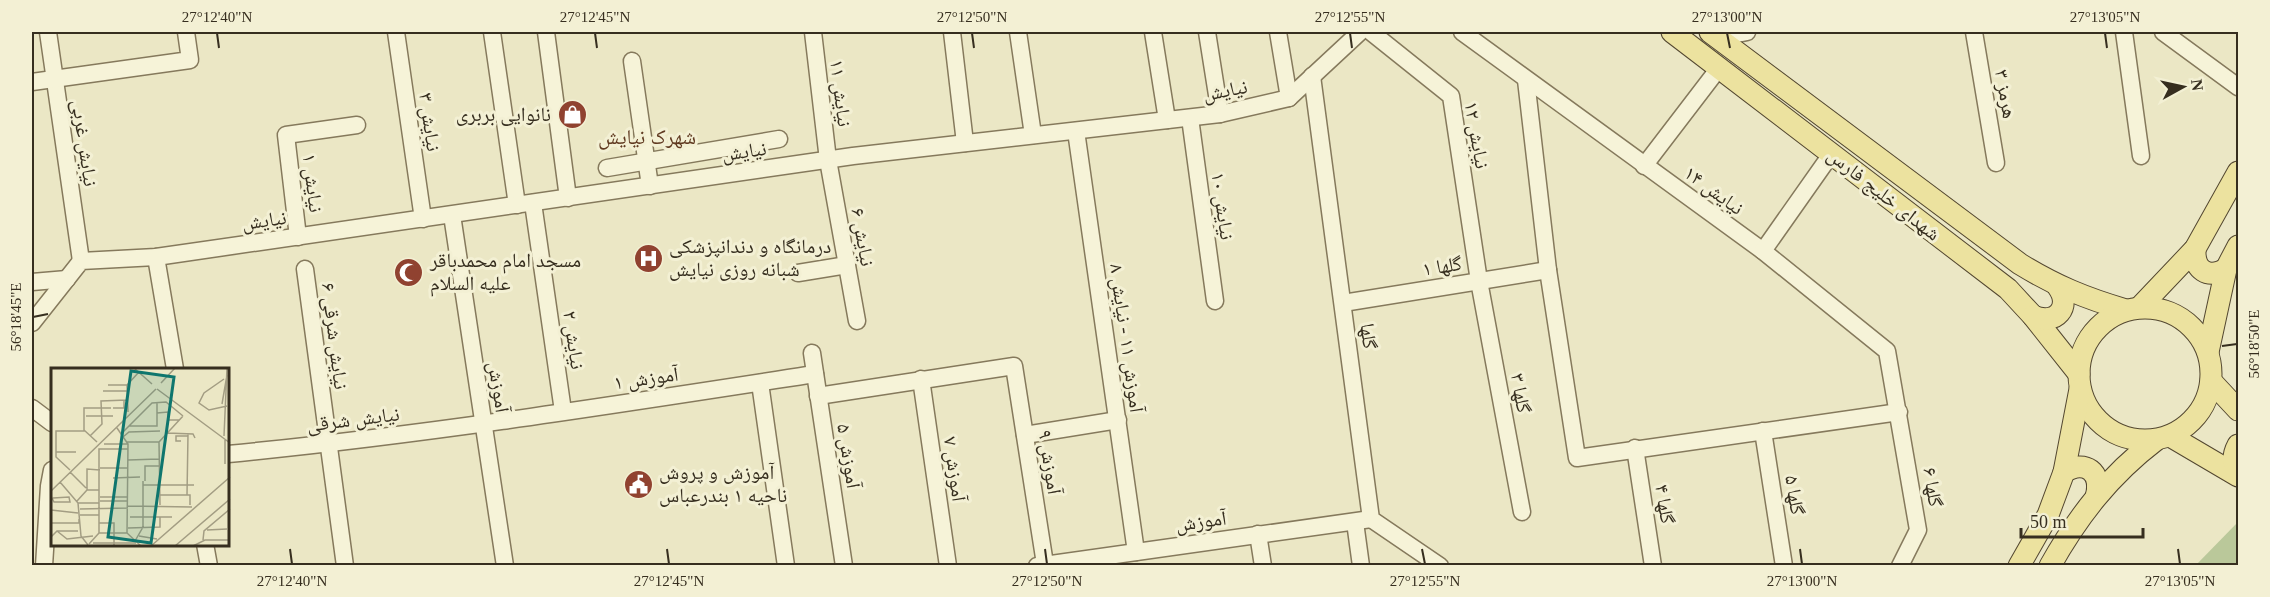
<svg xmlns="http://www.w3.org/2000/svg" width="2270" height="597" font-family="'Times New Roman','Noto Naskh Arabic',serif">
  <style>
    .green { fill: #bac89a }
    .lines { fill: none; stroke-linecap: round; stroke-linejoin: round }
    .minor-casing { stroke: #85795c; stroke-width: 19 }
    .major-casing { stroke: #534730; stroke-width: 23 }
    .minor { stroke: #f6f3d8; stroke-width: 16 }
    .major { stroke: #ece29f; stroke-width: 21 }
    .ticks { fill: none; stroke: #362e1f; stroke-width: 2 }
    .labels { text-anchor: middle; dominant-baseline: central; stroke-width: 6; stroke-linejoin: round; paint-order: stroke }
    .street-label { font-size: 20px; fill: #362e1f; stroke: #f3f0d4 }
    .poi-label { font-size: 20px; fill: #362e1f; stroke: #f3f0d4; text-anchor: start }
    .neighbourhood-label { font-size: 21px; fill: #603a21; stroke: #f3f0d4 }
    .inset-road { fill: none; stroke: #a39d83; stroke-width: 1.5 }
    .view { fill: #0f766e; fill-opacity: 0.15; stroke: #0f766e; stroke-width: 3 }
    .inset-edge { fill: none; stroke: #362e1f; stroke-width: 3 }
    .neatline { fill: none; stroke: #362e1f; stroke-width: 2 }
    .ticks-label { font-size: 15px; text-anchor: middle; fill: #362e1f }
  </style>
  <rect width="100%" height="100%" fill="#ebe7c5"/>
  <!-- green -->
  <path class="green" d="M2238,522v43h-42z"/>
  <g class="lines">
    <defs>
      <g id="minor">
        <path d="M48,32l33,229"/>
        <path d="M396,32l27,187"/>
        <path d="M492,32l25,173"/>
        <path d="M546,32l22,166"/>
        <path d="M813,32l15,128 29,161"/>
        <path d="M952,32l13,111"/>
        <path d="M1018,32l15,103"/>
        <path d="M1153,32l14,88"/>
        <path d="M1207,32l13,82"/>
        <path d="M1278,32l11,66"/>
        <path d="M1371,32l80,64 28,185 43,231"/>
        <path d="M1462,32l301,219 124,100 31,179 -18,36"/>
        <path d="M1974,32l22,131"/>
        <path d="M2124,32l17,124"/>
        <path d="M2163,32l75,55"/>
        <path d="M1718,38l29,-6"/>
        <path d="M632,61l18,125"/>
        <path d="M1312,76l59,443 69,47"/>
        <path d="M1526,80l22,190 29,188 322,-46"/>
        <path d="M32,82l158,-22 -4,-28"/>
        <path d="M1190,118l25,183"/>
        <path d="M1076,131l60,421"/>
        <path d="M1644,166l75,-98"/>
        <path d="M607,168l172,-29"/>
        <path d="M533,203l30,208"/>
        <path d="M452,215l53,351"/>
        <path d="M298,237l-12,-102 71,-10"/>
        <path d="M1763,251l69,-98"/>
        <path d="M156,257l19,112"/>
        <path d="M305,269l40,297"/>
        <path d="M798,273l49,-8"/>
        <path d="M32,282l35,-3"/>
        <path d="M1343,303l205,-33"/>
        <path d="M32,323l49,-62 75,-4 697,-101 367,-42 69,-16 71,-66"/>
        <path d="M812,353l32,213"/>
        <path d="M921,379l27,187"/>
        <path d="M760,383l26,183"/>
        <path d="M818,396l196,-30 31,198"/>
        <path d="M32,408l20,15"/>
        <path d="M1763,431l21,135"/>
        <path d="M1025,435l93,-15"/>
        <path d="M1635,448l18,118"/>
        <path d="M228,454c196,-19 392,-50 587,-80"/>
        <path d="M1355,522l6,44"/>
        <path d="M1258,534l5,32"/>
        <path d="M205,544l4,22"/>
        <path d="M44,566l5,-80 3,-16"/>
        <path d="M1037,566l334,-47"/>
      </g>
      <g id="major">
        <path d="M1672,32l336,257 25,27 46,58"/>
        <path d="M1710,32l310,232c36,22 65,34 106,46"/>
        <path d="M2195,249c-1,21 12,30 31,20"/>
        <path d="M2140,307l55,-58 43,-77"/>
        <circle cx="2145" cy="374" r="66"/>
        <path d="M2033,316c23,10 39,-9 25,-29"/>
        <path d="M2208,352l18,-83 12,-23"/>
        <path d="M2211,381l27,29"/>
        <path d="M2170,436l68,40"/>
        <path d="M2238,445c-6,11 -5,19 0,30"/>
        <path d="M2064,472c21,-13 39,0 32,25"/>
        <path d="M2019,566l29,-51 16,-43 16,-83"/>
        <path d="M2050,566c28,-50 60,-91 106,-126"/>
      </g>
    </defs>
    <!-- minor casing -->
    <use href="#minor" class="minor-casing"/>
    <!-- major casing -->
    <use href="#major" class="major-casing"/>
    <!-- minor -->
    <use href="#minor" class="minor"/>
    <!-- major -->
    <use href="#major" class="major"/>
  </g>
  <!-- ticks -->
  <path class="ticks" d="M217,33l2,15M595,33l2,15M972,33l2,15M1350,33l2,15M1727,33l3,15M2105,33l2,15M33,317l15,-3M2222,346l15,-2M290,549l2,15M667,549l2,15M1045,549l2,15M1422,549l3,15M1800,549l2,15M2178,549l2,15"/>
  <!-- icons -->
  <defs>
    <symbol id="shop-disc" viewBox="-11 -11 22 22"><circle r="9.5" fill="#904230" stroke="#f3f0d4"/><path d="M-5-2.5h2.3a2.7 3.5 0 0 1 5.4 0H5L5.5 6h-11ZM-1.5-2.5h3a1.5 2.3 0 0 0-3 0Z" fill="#fff"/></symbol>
    <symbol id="hospital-disc" viewBox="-11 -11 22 22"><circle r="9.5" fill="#904230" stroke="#f3f0d4"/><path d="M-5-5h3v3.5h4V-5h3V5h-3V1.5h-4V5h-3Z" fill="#fff"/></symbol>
    <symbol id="mosque-disc" viewBox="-11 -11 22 22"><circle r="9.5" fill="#904230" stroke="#f3f0d4"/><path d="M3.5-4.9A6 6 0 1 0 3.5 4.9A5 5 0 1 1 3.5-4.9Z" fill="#fff"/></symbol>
    <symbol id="civic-disc" viewBox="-11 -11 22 22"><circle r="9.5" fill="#904230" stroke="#f3f0d4"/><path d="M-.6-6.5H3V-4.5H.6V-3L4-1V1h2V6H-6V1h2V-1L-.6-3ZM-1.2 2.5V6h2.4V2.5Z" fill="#fff"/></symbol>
  </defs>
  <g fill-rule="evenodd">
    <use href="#shop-disc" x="556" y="98" width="33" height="33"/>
    <use href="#hospital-disc" x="632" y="242" width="33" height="33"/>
    <use href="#mosque-disc" x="392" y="256" width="33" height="33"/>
    <use href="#civic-disc" x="622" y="468" width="33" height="33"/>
  </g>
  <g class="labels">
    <!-- street labels -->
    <g class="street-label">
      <text transform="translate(1225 90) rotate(-11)">نیایش</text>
      <text transform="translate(841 93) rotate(83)">نیایش ۱۱</text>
      <text transform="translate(2006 94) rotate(80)">هرمز ۳</text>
      <text transform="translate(430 122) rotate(82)">نیایش ۳</text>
      <text transform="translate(1477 135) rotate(80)">نیایش ۱۲</text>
      <text transform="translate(85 143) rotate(82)">نیایش غربی</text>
      <text transform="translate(744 151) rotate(-8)">نیایش</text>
      <text transform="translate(313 183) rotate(83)">نیایش ۱</text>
      <text transform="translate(1714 190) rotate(36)">نیایش ۱۴</text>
      <text transform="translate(1884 194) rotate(38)">شهدای خلیج فارس</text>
      <text transform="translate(1223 206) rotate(82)">نیایش ۱۰</text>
      <text transform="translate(264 220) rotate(-8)">نیایش</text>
      <text transform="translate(863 237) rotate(80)">نیایش ۶</text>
      <text transform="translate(1442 266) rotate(-9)">گلها ۱</text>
      <text transform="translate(335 336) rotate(83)">نیایش شرقی ۶</text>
      <text transform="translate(1369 336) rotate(83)">گلها</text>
      <text transform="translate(1127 338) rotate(82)">آموزش ۱۱ - نیایش ۸</text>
      <text transform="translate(574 340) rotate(82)">نیایش ۲</text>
      <text transform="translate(646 378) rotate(-8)">آموزش ۱</text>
      <text transform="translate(499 387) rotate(81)">آموزش</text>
      <text transform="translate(1521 393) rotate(80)">گلها ۳</text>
      <text transform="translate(353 419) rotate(-7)">نیایش شرقی</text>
      <text transform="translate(849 456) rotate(81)">آموزش ۵</text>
      <text transform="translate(1050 462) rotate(81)">آموزش ۹</text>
      <text transform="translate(955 469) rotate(82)">آموزش ۷</text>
      <text transform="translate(1933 487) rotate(81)">گلها ۶</text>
      <text transform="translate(1795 495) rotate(81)">گلها ۵</text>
      <text transform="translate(1665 504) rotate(81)">گلها ۴</text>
      <text transform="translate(1201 521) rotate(-8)">آموزش</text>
    </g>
    <!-- poi labels -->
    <g class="poi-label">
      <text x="551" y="114" text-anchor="end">نانوایی بربری</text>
      <text x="669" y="246">درمانگاه و دندانپزشکی<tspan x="669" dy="23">شبانه روزی نیایش</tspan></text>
      <text x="430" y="260">مسجد امام محمدباقر<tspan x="430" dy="23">علیه السلام</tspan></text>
      <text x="659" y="472">آموزش و پروش<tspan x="659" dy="23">ناحیه ۱ بندرعباس</tspan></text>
    </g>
    <!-- neighbourhood labels -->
    <g class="neighbourhood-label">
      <text x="647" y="137">شهرک نیایش</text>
    </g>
  </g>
  <!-- overview -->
  <g transform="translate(51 368)">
    <rect width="178" height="178" fill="#ebe7c5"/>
    <path class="inset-road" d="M83,0l18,16M173,11l-20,14 -5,10 10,7 18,-4M110,15l14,-15M57,17h19M106,21l73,54M52,23h24M171,36l5,-29M62,40h11v-8M77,44l-1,-27 12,-13M106,45l11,-1v8h12M35,48h27M78,58h28v-23M66,60l11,16 -1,89 14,13M116,65l26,1 2,4M70,66l31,-31 14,-1 17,14M39,68l12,-12 -1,-23 26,-1M173,68l3,-68M72,69l6,-5 31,-1M130,73h-5v-5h12M46,74l-13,-12v-22h27M76,74h32l24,-26M108,74l1,63M53,76h24M5,84h20M77,92l31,-1M174,96v-24M49,100h28M19,102l-14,-13v-26h29M19,104l16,16M62,110l27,-1M94,113v-15h14M9,114l18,21 3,33 7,9M92,117h51M36,122v-21l13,1M0,123l105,-102M109,127h30v10M136,127l1,-61M0,128l3,6h16l-1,-5 -16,1M49,129h28M26,133l10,-11h12M49,133h28M27,135h21M77,138l64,1M29,141l48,-1M0,142l27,3M29,147h19M79,149h42M0,155h28v-4M48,155h15v23M77,160l32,-1v-10M156,162l20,-1M6,163l10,8 26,-3M48,165v-84h29M88,168l18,3M0,169l6,-6h21M152,172l1,-9 26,-22M84,173l8,-14v-46M42,175h43M38,176l10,-11h28M100,178l79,-69M124,178l55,-47M142,178l12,-6h25"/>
    <path class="view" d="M80,3l43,6 -23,166 -43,-6z"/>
    <rect width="178" height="178" class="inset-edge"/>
  </g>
  <!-- border -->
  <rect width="2270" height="597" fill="none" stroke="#f3f0d4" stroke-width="66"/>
  <!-- north arrow -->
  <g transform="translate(2183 87) rotate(82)" stroke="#f3f0d4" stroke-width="4.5" paint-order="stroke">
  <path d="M0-4.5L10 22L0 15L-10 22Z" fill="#362e1f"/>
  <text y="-9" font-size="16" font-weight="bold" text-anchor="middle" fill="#362e1f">N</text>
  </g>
  <!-- scale -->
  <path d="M2021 528v9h122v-9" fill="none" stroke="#362e1f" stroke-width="3"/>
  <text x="2030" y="528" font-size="18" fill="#362e1f" stroke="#f3f0d4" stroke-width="4.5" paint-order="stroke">50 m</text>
  <rect x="33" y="33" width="2204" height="531" class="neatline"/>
  <g class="ticks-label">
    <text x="217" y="22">27°12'40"N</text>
    <text x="595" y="22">27°12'45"N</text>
    <text x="972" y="22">27°12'50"N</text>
    <text x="1350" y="22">27°12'55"N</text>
    <text x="1727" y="22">27°13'00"N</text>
    <text x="2105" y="22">27°13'05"N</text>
    <text transform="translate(16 317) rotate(-90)" y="5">56°18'45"E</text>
    <text transform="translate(2254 344) rotate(-90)" y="5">56°18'50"E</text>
    <text x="292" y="586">27°12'40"N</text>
    <text x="669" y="586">27°12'45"N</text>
    <text x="1047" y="586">27°12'50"N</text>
    <text x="1425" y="586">27°12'55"N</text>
    <text x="1802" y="586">27°13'00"N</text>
    <text x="2180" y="586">27°13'05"N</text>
  </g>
</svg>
